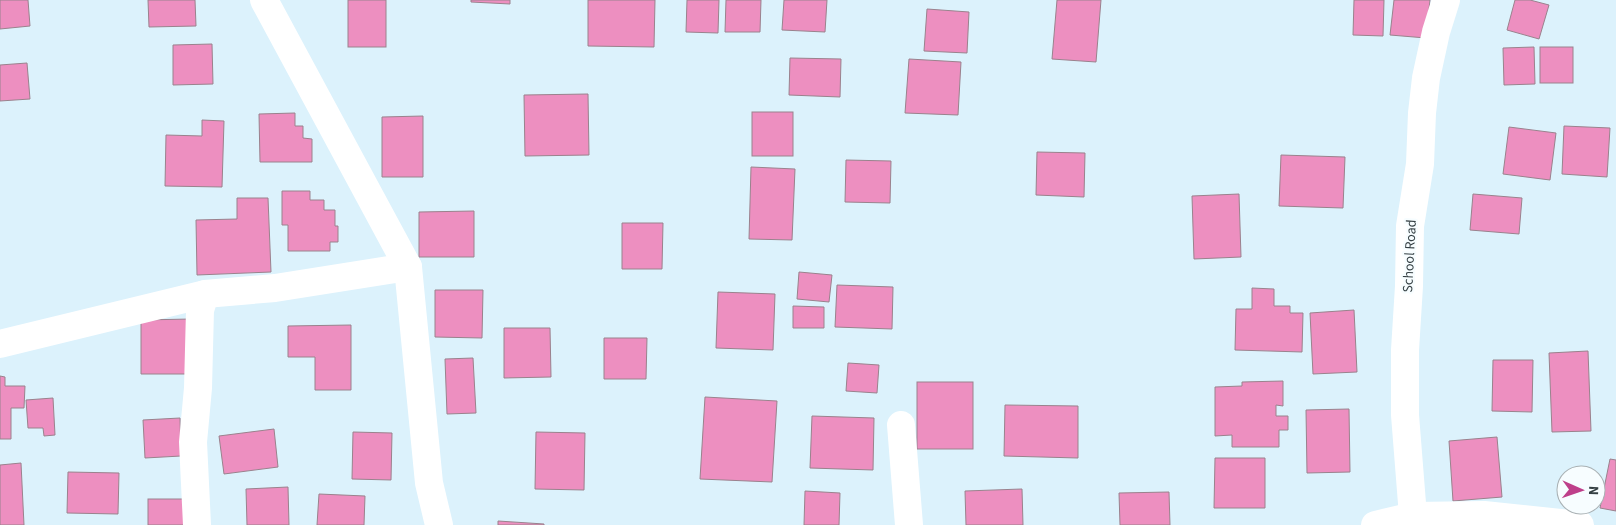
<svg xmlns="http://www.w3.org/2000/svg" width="1616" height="525" font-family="'Source Sans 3',sans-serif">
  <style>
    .building { fill: #ed8fc0; stroke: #9a828d }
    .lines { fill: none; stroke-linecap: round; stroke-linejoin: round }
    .street { stroke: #fff; stroke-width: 28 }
    .labels { text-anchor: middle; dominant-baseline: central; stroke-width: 4.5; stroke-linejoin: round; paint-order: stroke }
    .street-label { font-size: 14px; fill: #343f43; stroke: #f7fdff }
  </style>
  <rect width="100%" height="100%" fill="#dcf2fc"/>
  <!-- building -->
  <g class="building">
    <path d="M0,0h28l2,26 -30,3z"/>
    <path d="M148,0h47l1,26 -47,1z"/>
    <rect x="348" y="0" width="38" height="47"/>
    <path d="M471,0h39v4l-39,-2z"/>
    <path d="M588,0h67l-1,47 -66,-1z"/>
    <path d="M687,0h32l-1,33 -32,-1z"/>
    <path d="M726,0h35l-1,32h-35z"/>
    <path d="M784,0h43l-2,32 -43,-2z"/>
    <path d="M1057,0h44l-5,62 -44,-3z"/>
    <path d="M1354,0h30l-1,36 -30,-1z"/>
    <path d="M1394,0h36l-4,38 -36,-3z"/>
    <path d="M1515,0h15l19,5 -10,34 -32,-9z"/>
    <path d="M927,9l42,3 -2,41 -43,-2z"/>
    <path d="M212,44l1,40 -40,1v-40z"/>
    <path d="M1534,47l1,37 -31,1 -1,-37z"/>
    <rect x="1540" y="47" width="33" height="36"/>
    <path d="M790,58l51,1 -1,38 -51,-2z"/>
    <path d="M909,59l52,3 -3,53 -53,-2z"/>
    <path d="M27,63l3,36 -30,2v-36z"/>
    <path d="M588,94l1,61 -64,1 -1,-61z"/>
    <rect x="752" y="112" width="41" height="44"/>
    <path d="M295,113v13h8v12l9,1v23h-52l-1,-48z"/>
    <path d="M423,116v61h-41v-60z"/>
    <path d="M202,120l22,1 -2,66 -57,-1 1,-51 36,1z"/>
    <path d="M1564,126l46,2 -3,49 -45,-3z"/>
    <path d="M1509,127l47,6 -6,47 -47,-6z"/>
    <path d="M1037,152l48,1 -1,44 -48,-2z"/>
    <path d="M1281,155l64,2 -2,51 -64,-2z"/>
    <path d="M846,160l45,1 -1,42 -45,-1z"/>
    <path d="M751,167l44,2 -3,71 -43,-1z"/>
    <path d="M282,191h28v9h14v10h11v16h3v16h-8v9h-42v-26h-6z"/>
    <path d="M1239,194l2,63 -47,2 -2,-63z"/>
    <path d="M1473,194l49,4 -3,36 -49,-4z"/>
    <path d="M237,198h31l3,74 -74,3 -1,-55 41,-1z"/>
    <path d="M474,211v46h-55v-45z"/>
    <path d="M622,223h41l-1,46h-40z"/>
    <path d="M799,272l33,3 -3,27 -32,-3z"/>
    <path d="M837,285l56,2 -1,42 -57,-2z"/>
    <path d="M1252,288l22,1v17h16v7h13l-1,39 -67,-2 1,-41h16z"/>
    <path d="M435,290h48l-1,48 -47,-1z"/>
    <path d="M718,292l57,2 -2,56 -57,-2z"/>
    <path d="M793,306l31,1v21h-31z"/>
    <path d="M1354,310l3,62 -44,2 -3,-61z"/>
    <path d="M191,319l1,55h-51v-54z"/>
    <path d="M351,325v65h-36v-33h-27v-31z"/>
    <path d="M504,328h46l1,49 -47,1z"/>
    <path d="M604,338h43l-1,41h-42z"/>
    <path d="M1588,351l3,80 -39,1 -3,-79z"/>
    <path d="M473,358l3,55 -29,1 -2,-55z"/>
    <path d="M1493,360h40l-1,52 -40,-1z"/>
    <path d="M848,363l31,2 -2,28 -31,-2z"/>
    <path d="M0,376l5,1v9h20l-1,22h-13v31h-11z"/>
    <path d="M1283,381v25l-7,-1v11h12v14h-9v17h-47v-12l-17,1v-49l27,-1v-4z"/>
    <rect x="917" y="382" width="56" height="67"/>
    <path d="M705,397l72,4 -5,81 -72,-3z"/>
    <path d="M53,398l2,37 -11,1 -1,-8h-15l-2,-28z"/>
    <path d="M1005,405l73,1v52l-74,-2z"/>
    <path d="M1349,409l1,63 -43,1 -1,-63z"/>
    <path d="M812,416l62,2 -1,52 -63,-2z"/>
    <path d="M180,418l1,38 -36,2 -2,-38z"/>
    <path d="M274,429l4,38 -54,7 -5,-38z"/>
    <path d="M353,432l39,1 -1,47 -39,-1z"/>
    <path d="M536,432l49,1 -1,57 -49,-1z"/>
    <path d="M1497,437l5,60 -49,4 -4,-60z"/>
    <path d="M1215,458h50v50h-51z"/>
    <path d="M1610,459l6,1v51l-16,-3z"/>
    <path d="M21,463l3,62h-24v-60z"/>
    <path d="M68,472l51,1 -1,41 -51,-1z"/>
    <path d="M288,487l1,38h-42l-1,-36z"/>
    <path d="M1022,489l1,36h-57l-1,-34z"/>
    <path d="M805,491l35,2 -1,32h-35z"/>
    <path d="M1169,492l1,33h-50l-1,-32z"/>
    <path d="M319,494l46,2 -1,29h-47z"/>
    <rect x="148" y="499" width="36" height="26"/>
    <path d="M498,521l46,3v1h-46z"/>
  </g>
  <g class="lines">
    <!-- street -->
    <g class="street">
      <path d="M264,0l144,267 21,216 10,42"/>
      <path d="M0,344l205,-50 70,-6 133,-21"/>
      <path d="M901,425l8,100"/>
      <path d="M1413,516l-8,-101v-65l4,-64 1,-60 10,-62 2,-51 4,-35 10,-46 10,-32"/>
      <path d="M197,525l-4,-83 5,-54 2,-78 5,-16"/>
      <path d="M1375,525l38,-9 71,-1 96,10"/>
    </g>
  </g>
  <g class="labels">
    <!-- street labels -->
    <g class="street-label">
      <text transform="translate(1410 256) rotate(-87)">School Road</text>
    </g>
  </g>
  <!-- north arrow -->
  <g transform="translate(1581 490) rotate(92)"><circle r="24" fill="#f7fdff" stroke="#a9b1b4"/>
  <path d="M0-4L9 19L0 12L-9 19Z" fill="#be3f8a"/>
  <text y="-8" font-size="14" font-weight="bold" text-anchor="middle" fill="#343f43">N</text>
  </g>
</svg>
